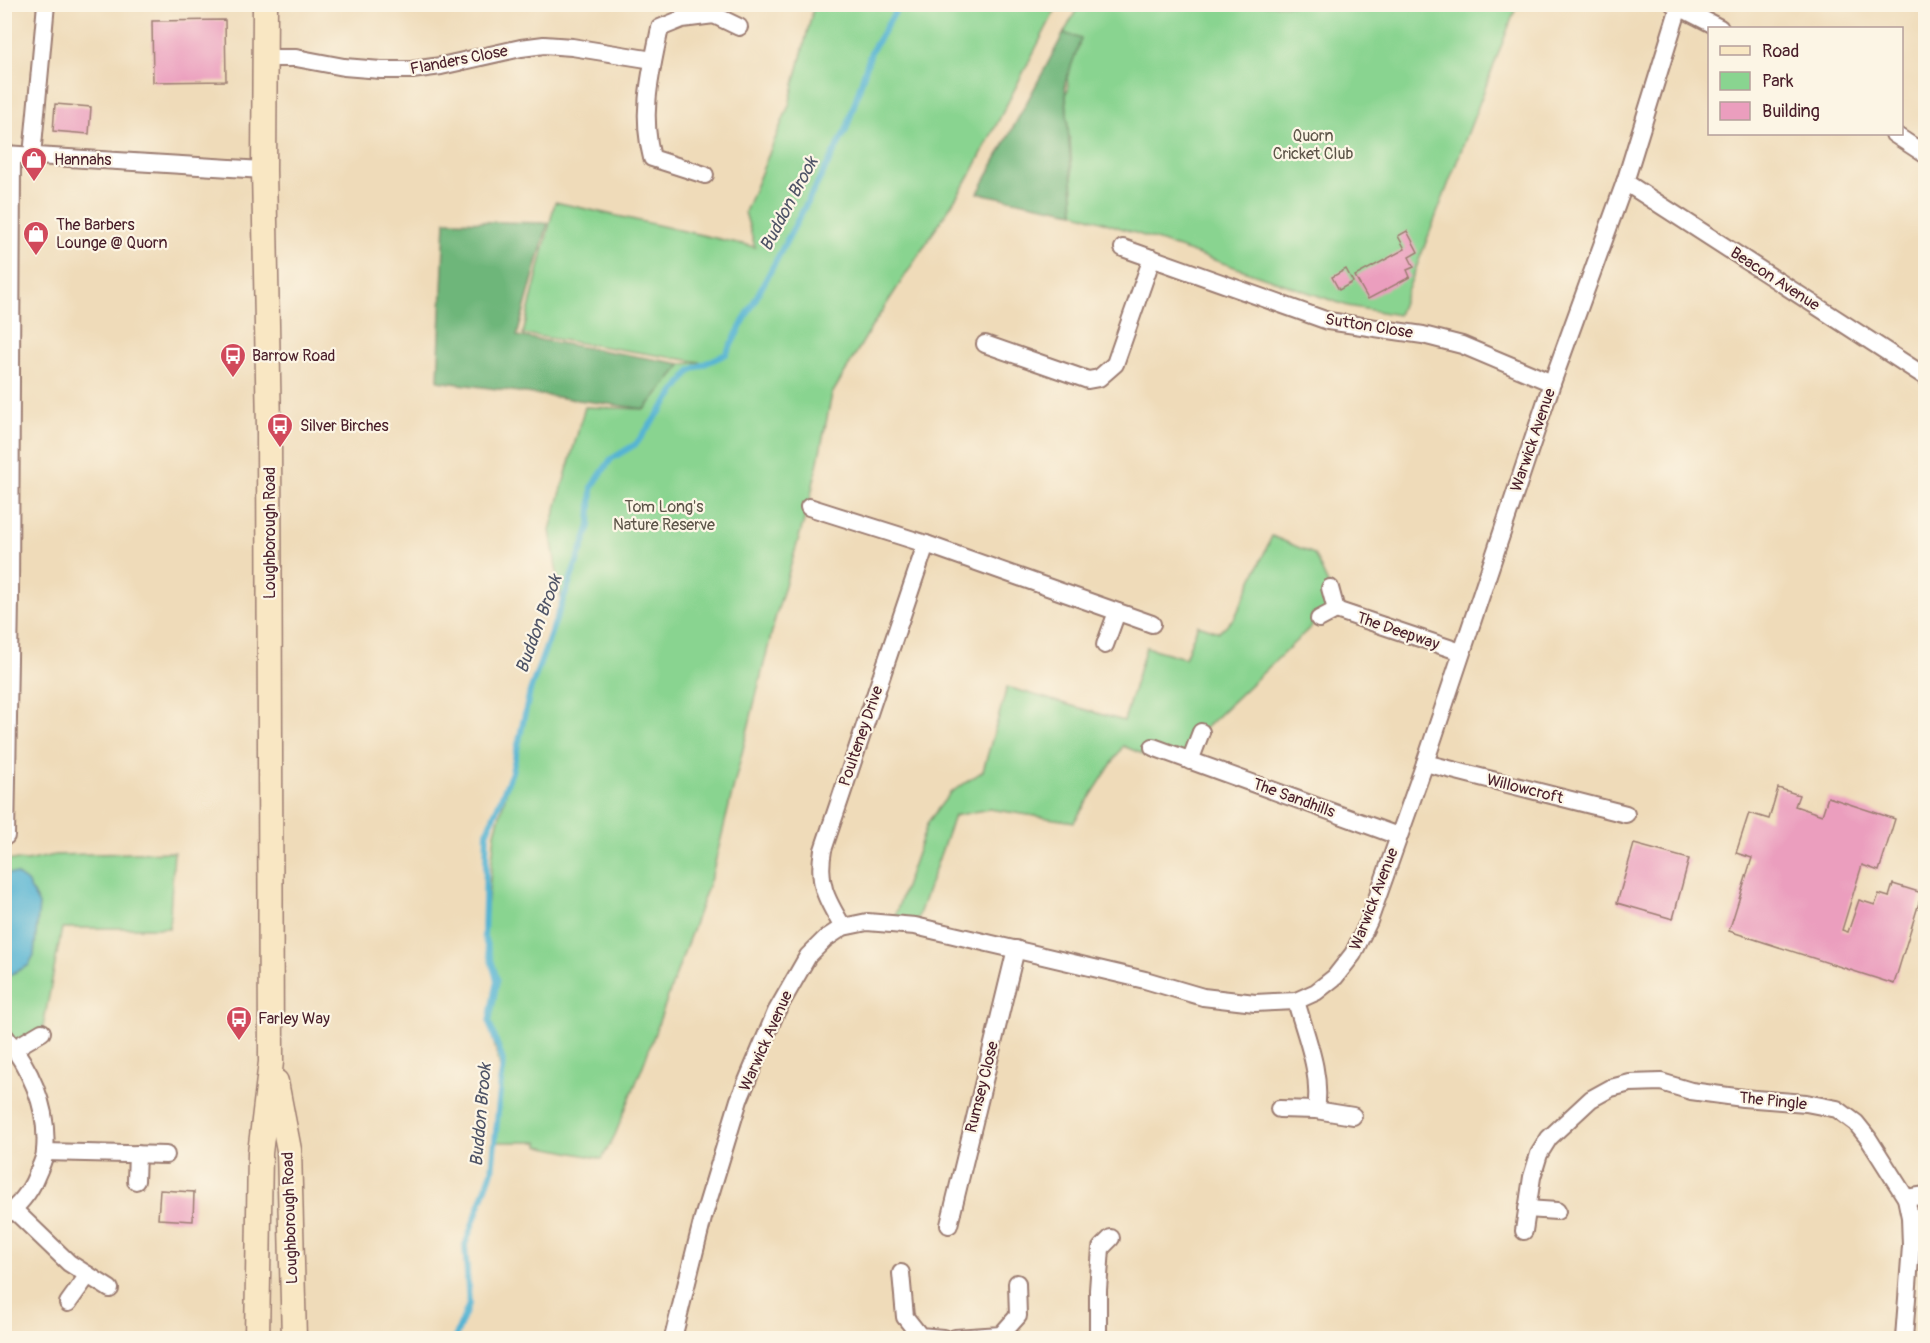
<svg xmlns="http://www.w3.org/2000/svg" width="1930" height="1343" font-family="Pangolin,sans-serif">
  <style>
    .green { fill: #89d490; stroke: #6a7a5e; stroke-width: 1.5 }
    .forest { fill: #6eb67a; stroke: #5c6a52; stroke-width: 1.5 }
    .water { fill: #54b4d3; stroke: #4f6a7f; stroke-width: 1.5 }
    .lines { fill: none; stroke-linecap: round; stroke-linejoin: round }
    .stream { stroke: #54b4d3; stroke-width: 6 }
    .building { fill: #eb9ebe }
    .street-casing { stroke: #9c7d72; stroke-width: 20 }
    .secondary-casing { stroke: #9c7d72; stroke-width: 27 }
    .street { stroke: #fff; stroke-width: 16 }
    .secondary { stroke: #f9e7c3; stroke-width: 24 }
    .labels { text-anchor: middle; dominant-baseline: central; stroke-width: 4.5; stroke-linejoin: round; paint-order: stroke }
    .street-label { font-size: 16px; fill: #4a1f2b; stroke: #fcf5e5 }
    .park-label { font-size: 16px; fill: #5d5549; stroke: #fcf5e5 }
    .poi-label { font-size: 16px; fill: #4a1f2b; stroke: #fcf5e5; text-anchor: start }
    .water-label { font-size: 18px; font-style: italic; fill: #4e5366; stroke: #fcf5e5 }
  </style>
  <rect width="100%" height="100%" fill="#fcf5e5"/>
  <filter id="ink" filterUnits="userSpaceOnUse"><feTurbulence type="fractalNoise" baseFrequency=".0167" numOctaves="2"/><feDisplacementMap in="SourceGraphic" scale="12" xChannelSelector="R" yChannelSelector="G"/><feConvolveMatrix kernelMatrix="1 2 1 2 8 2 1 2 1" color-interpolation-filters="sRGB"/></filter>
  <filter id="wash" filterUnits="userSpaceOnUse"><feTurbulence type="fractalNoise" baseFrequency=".008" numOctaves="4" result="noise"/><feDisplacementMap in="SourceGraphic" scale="24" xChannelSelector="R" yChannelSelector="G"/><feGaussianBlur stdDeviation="1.35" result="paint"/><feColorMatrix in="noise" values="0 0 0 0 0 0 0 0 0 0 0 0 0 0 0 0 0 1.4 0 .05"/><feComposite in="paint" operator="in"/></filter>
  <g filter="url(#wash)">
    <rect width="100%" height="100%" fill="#efdbb9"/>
    <!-- green -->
    <g class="green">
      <path d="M814,5h244l-88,171 -99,152 -39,66 -22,106 -35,119 -63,256 -68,188 -29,72 -13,24 -63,-13v-4h-44l6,-70 -12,-50 8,-42 -13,-44 11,-103 17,-61 21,-89 29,-79 -12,-74 35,-123 60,2 37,-45 18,-2 -177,-28 32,-132 200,45 -10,-35 44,-107z"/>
      <path d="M1079,5h438l-119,310 -50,-9 -274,-94 -4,-74 -2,-4 -2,-42 2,-2 -4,-57z"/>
      <path d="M1272,536l42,18 16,34 6,22 -17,9 -118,113 -11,29 -37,-13 -3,9 -27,-11 -49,76 -85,-13 -35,7 -39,110 -23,-2 36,-102 22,-29 33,-22 24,-84 117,34 22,-74 39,11 13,-33 21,7 16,-15z"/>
      <path d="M174,852l-5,76h-107l-20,104 -27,16 -10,-13v-176l22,2 28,-6z"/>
    </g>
    <!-- forest -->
    <g class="forest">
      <path d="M1064,33l17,6 -16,44 9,129 -96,-19z"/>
      <path d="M445,221l103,2 -31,113 165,28 -37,45 -207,-28z"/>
    </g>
    <!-- water -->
    <path class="water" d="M5,873l11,1 11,8 12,23 -5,50 -6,11 -23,11z"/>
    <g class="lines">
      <!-- stream -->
      <path class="stream" d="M455,1338l14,-34 -4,-59 27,-74 11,-110 -14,-39 8,-42 -13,-44 3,-104 25,-60 18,-81 60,-165 2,-39 19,-28 25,-15 55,-74 35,-16 120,-224 25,-78 29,-48"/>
    </g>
    <g id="blocks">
      <!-- building -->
      <g class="building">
        <path d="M225,20l1,61 -73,1 -1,-61z"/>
        <path d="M55,104l36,3 -2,27 -36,-3z"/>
        <path d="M1407,231l11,21 -9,5 5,10 -7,3 3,7 -42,22 -13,-23 50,-27 -7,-13z"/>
        <path d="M1346,269l7,13 -14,8 -7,-13z"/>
        <path d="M1778,788l21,7 -4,11 27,9 6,-18 67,22 -16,52 -17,-6 -20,65 6,2 11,-32 16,5 4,-11 10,3 4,-13 29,9 -28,91 -165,-53 23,-73 -16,-5 13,-40 20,6z"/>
        <path d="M1634,844l55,15 -16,60 -56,-16z"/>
        <path d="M160,1190l34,2 -1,29 -35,-2z"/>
      </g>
    </g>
  </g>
  <g filter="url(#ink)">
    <use href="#blocks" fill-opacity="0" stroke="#9c7d72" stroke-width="1.5"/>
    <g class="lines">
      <defs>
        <g id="street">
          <path d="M1673,4l47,24"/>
          <path d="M264,58h32l48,9 37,3h31l29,-4 80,-18 23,-3 28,2 81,13"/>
          <path d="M1894,134l32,21"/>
          <path d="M4,154l260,16"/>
          <path d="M32,156l14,-152"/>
          <path d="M705,175l-53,-17c-12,-45 -1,-86 8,-130l22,-9 32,-4 25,12"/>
          <path d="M1625,182l301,195"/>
          <path d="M1123,248l205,73 95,14 39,10 90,38"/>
          <path d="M985,344l103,36 11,-2 16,-14 37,-106"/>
          <path d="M809,507l117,37 226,80"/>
          <path d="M1336,610l125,42"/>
          <path d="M1319,619l17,-9 -6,-22"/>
          <path d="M1105,645l12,-33"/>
          <path d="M1153,747l245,89"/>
          <path d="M1190,761l11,-29"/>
          <path d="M1425,763l201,51"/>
          <path d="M6,836l4,-237 2,-444"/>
          <path d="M843,927c-17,-28 -26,-44 -20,-77l103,-306"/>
          <path d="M1296,1001c10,36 26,72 20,109"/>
          <path d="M4,1035c26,33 45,72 41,116 0,8 -6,18 -9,26 -6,15 -18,30 -32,39"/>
          <path d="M15,1048l27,-16"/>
          <path d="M1279,1109l37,1 37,6"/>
          <path d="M45,1152l121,3"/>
          <path d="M136,1181l1,-27"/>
          <path d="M1906,1198l20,-3"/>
          <path d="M1527,1209l30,2"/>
          <path d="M14,1210l55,53 41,26"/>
          <path d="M949,1225l67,-276"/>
          <path d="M1524,1231l8,-54 7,-23 10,-16 42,-39 20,-11 19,-5 31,-1 30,9 52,7 63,5 31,6 19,14 12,15 38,60 4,19 1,29 -7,92"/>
          <path d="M901,1273l4,44 15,19 23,2"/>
          <path d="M68,1303l20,-28"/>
          <path d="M673,1338l30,-120 36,-118 37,-88 32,-56 17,-17 18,-12 24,-5 48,4 230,54 58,17 52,6 41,-2 20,-9 19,-15 18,-23 16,-33 56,-158 127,-380 73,-201 54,-175"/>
          <path d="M955,1338l46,-3 17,-19 -1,-33"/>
          <path d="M1098,1338v-48l3,-42 10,-10"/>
        </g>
        <g id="secondary">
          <path d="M276,1082l13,68 5,188"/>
          <path d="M257,1338l3,-185 11,-91 -2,-634 -5,-258 1,-166"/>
        </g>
      </defs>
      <!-- street casing -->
      <use href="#street" class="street-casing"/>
      <!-- secondary casing -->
      <use href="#secondary" class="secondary-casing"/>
      <!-- street -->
      <use href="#street" class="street"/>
      <!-- secondary -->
      <use href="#secondary" class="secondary"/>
    </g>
  </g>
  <!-- icons -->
  <defs>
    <symbol id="shop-pin" viewBox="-11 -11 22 30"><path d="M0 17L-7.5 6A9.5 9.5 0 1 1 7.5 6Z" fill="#d1495b" stroke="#fcf5e5"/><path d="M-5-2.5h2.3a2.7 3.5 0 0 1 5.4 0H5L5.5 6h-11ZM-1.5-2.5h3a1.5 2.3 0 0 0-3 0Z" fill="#fff"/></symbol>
    <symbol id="bus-pin" viewBox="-11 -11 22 30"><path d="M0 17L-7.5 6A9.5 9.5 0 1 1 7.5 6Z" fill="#d1495b" stroke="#fcf5e5"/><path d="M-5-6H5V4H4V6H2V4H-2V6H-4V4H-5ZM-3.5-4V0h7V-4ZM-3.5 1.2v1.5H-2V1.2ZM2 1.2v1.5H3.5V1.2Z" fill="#fff"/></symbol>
  </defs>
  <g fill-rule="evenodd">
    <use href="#shop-pin" x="19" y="145" width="30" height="40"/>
    <use href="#shop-pin" x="21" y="219" width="30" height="40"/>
    <use href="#bus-pin" x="218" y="341" width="30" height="40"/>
    <use href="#bus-pin" x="265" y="411" width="30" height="40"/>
    <use href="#bus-pin" x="224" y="1004" width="30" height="40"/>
  </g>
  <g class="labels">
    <!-- street labels -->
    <g class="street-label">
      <text transform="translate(459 60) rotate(-11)">Flanders Close</text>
      <text transform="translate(1775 279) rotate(33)">Beacon Avenue</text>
      <text transform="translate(1369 326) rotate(9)">Sutton Close</text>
      <text transform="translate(1533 440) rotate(-71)">Warwick Avenue</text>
      <text transform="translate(270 533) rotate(-90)">Loughborough Road</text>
      <text transform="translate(1398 631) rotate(19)">The Deepway</text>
      <text transform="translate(861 736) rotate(-71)">Poulteney Drive</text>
      <text transform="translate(1525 789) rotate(14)">Willowcroft</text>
      <text transform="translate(1294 798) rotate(20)">The Sandhills</text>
      <text transform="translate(1374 899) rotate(-69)">Warwick Avenue</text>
      <text transform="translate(766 1041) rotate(-66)">Warwick Avenue</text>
      <text transform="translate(982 1087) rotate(-76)">Rumsey Close</text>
      <text transform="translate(1773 1101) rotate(6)">The Pingle</text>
      <text transform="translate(290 1218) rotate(-92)">Loughborough Road</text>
    </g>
    <!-- park labels -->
    <g class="park-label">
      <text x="1313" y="136">Quorn<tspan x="1313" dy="18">Cricket Club</tspan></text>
      <text x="664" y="507">Tom Long's<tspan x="664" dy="18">Nature Reserve</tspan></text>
    </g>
    <!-- poi labels -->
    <g class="poi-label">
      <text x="54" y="160">Hannahs</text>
      <text x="56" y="225">The Barbers<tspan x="56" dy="18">Lounge @ Quorn</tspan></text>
      <text x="252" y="356">Barrow Road</text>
      <text x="300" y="426">Silver Birches</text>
      <text x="258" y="1019">Farley Way</text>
    </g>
    <!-- water labels -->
    <g class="water-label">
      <text transform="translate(789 204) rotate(-62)">Buddon Brook</text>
      <text transform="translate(539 624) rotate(-70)">Buddon Brook</text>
      <text transform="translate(481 1115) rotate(-85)">Buddon Brook</text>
    </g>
  </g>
  <!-- margin -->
  <rect width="1930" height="1343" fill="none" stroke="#fcf5e5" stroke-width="24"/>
  <!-- legend -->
  <rect x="1708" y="27" width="195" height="108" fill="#fcf5e5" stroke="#b59f9b" stroke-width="1.5"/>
  <rect x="1720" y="46" width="30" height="9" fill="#f9e7c3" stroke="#b59f9b" stroke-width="1.5"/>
  <text x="1762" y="57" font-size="18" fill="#4a1f2b">Road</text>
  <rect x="1720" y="72" width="30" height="18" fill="#89d490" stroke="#b59f9b" stroke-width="1.5"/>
  <text x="1762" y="87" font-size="18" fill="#4a1f2b">Park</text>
  <rect x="1720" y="102" width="30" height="18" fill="#eb9ebe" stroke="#b59f9b" stroke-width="1.5"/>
  <text x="1762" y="117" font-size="18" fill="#4a1f2b">Building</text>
</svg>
